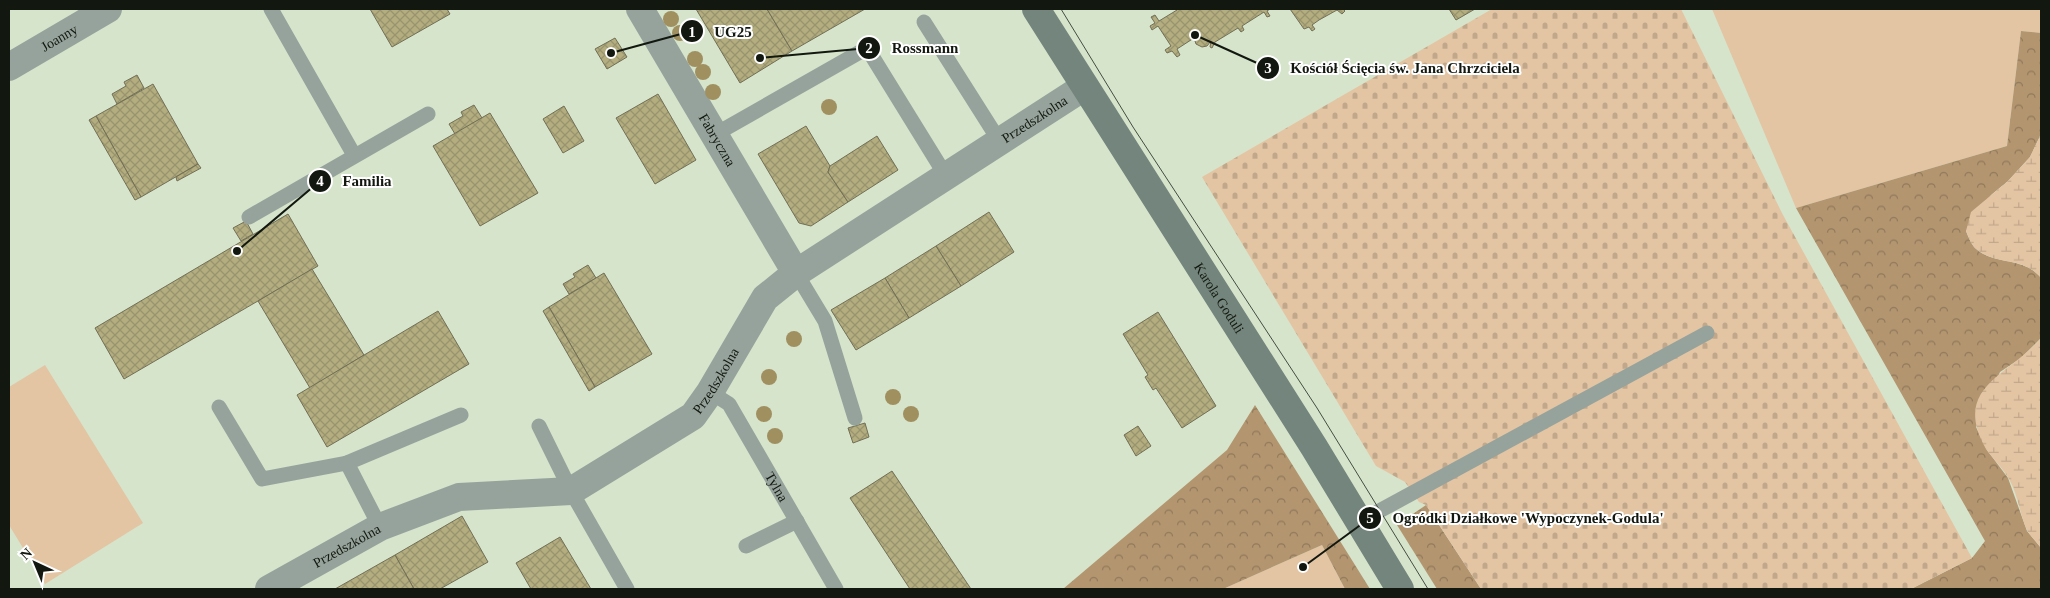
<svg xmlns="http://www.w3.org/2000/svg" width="2050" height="598" font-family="Georgia,serif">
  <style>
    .green { fill: #e3c5a3 }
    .forest { fill: url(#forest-crowns) }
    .wetland { fill: url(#wetland-marsh) }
    .cemetery { fill: url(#cemetery-stones) }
    .building { fill: url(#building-cross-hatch); stroke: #726f56 }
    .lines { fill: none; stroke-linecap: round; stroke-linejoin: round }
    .service { stroke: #96a39c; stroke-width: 15 }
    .minor { stroke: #96a39c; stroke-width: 28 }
    .tertiary { stroke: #96a39c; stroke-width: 28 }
    .secondary { stroke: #73857c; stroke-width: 28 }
    .tram { stroke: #454d40; stroke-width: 1 }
    .tree { fill: #a09060 }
    .labels { text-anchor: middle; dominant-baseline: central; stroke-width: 4; stroke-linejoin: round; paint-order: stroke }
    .street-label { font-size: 14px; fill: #12180f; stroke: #fff }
    .leader { fill: none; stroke: #12180f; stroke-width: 2 }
    .callout-dot { fill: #12180f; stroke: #fff; stroke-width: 2 }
    .mark-label { font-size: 15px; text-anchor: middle; font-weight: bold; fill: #fff }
    .callout-label { font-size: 15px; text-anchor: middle; font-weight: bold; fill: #12180f; stroke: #fff; stroke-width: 4; stroke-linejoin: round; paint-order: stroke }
  </style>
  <defs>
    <pattern id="forest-crowns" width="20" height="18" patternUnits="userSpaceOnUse" patternTransform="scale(1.25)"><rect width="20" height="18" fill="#b39570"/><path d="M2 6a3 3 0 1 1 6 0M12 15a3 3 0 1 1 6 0" fill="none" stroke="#90795a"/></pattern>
    <pattern id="wetland-marsh" width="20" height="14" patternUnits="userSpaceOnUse" patternTransform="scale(1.25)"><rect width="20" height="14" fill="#e3c5a3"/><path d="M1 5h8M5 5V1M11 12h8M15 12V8" fill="none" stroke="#c2a88b"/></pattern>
    <pattern id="cemetery-stones" width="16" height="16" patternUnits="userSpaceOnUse" patternTransform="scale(1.25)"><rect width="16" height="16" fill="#e3c5a3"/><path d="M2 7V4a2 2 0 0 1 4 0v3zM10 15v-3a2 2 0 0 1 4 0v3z" fill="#c2a88b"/></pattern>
    <pattern id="building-cross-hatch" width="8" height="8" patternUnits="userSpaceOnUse" patternTransform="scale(1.25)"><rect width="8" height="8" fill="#b3ad7f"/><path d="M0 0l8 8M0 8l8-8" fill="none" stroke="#99946d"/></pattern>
  </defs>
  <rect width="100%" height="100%" fill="#d5e4cb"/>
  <!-- green -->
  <g class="green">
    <path d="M1712,9h329v24l-20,-2 -14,115 -211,62z"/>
    <path d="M45,365l98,158 -98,61 -36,-59v-138z"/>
    <path d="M1322,545l23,44h-122z"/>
  </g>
  <!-- forest -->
  <g class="forest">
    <path d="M2021,31l20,2v101l-11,23 -22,24 -17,14 -25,36c2,5 5,13 9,17 19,18 49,8 66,30v60l-20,20 -21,14 -24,55 11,23 21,28 19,53 14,17v41h-130l61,-31 13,-17 -189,-333 211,-62z"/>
    <path d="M1255,405l115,184h-25l-23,-44 -99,44h-160l164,-139z"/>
    <path d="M1426,505l55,84h-44l-40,-64z"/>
  </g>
  <!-- wetland -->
  <g class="wetland">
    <path d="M2041,134v144c-17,-22 -46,-12 -66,-30 -4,-4 -7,-12 -9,-17l5,-19 37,-31 22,-24z"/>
    <path d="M2041,338v210c-4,-6 -11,-12 -14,-18 -8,-17 -9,-38 -20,-54 -6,-10 -15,-18 -21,-27 -35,-62 23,-73 55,-111z"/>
  </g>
  <!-- cemetery -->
  <path class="cemetery" d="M1492,9h189l102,206 189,343 -61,31h-430l-55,-84 -7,-3 -14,-20 -29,-16 -174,-289z"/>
  <!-- building -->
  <g class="building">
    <path d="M370,9h77l3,5 -58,33z"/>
    <path d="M696,9h71l25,42 -52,32z"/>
    <path d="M767,9h98l-73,42z"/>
    <path d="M1175,9h-1h96l-3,2 3,5 -3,1 -3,-5 -22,14 2,4 -3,2 -3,-4 -23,14 -3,6 -2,-1 1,-6 -4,5 -5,1 -6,-3 -2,-6 -17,11 3,6 -3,2 -5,-6 -5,2 -2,-3 6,-4 -13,-20 -6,4 -2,-4 5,-3 -4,-6 4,-2 4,6 18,-11z"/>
    <path d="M1290,9h53l2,2 -3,3 -5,-4 -18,10 -7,5 3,4 -3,2 -3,-4 -5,2z"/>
    <path d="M1449,9h26l-19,11z"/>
    <path d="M615,38l12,19 -20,12 -12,-20z"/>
    <path d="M137,75l7,13 -27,16 -5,-10 14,-8 -2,-4z"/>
    <path d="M153,84l45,80 -57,33 -45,-81z"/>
    <path d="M658,94l38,66 -41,24 -39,-66z"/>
    <path d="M474,105l8,13 -27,16 -6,-10 14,-8 -2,-4z"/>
    <path d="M564,106l20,35 -21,12 -20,-34z"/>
    <path d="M490,113l48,80 -58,33 -47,-80z"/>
    <path d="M96,116l45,81 -6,3 -46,-80z"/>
    <path d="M806,126l24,40 -2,6 20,30 -37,24 -12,-3 -41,-69z"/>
    <path d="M877,136l21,34 -50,32 -20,-30 2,-6z"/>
    <path d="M198,164l3,4 -24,13 -1,-4z"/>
    <path d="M989,212l25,40 -53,34 -25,-40z"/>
    <path d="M288,214l30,52 -194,113 -29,-51z"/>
    <path d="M246,221l7,13 -12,7 -8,-13z"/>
    <path d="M936,246l25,40 -52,32 -24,-40z"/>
    <path d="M588,265l8,13 -27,16 -6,-10 12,-7 -2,-3z"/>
    <path d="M312,269l52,86 -54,33 -52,-87z"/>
    <path d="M604,273l48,81 -57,33 -46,-80z"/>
    <path d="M885,278l24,40 -53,32 -25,-40z"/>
    <path d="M549,307l46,80 -6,4 -46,-80z"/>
    <path d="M438,311l31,53 -142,83 -30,-52z"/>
    <path d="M1158,312l58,94 -34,22 -26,-40 -3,2 -8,-13 3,-2 -25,-41z"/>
    <path d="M865,423l4,14 -16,6 -5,-15z"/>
    <path d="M1138,426l13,20 -15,10 -12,-21z"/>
    <path d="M892,471l79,118h-61l-60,-91z"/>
    <path d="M462,516l26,46 -48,27h-26l-19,-34z"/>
    <path d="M560,537l31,52h-60l-15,-26z"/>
    <path d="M395,555l19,34h-79z"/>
  </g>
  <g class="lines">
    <!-- service -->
    <g class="service">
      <path d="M271,9l83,146"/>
      <path d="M924,22l76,120"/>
      <path d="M714,135l153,-87 79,128"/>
      <path d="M249,217l179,-103"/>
      <path d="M796,273l29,48 30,97"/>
      <path id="s1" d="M710,392l19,12 107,185"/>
      <path d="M219,407l43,72 85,-16"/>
      <path d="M539,426l32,65 56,98"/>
      <path d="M1359,522l348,-189"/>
      <path d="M380,527l-33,-64 114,-48"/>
      <path d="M746,546l51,-25"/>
    </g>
    <!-- minor -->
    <g class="minor">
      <path id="s2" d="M640,9l156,264"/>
      <path id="s3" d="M269,589l111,-62 79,-30 112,-6 122,-75 17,-24 55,-94 31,-25 288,-186"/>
    </g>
    <!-- tertiary -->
    <path class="tertiary" id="s4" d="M9,67l99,-58"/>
    <!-- secondary -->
    <path class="secondary" id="s5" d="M1036,9l278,438 86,142"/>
    <!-- tram -->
    <path class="tram" d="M1061,9l72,118 184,281 111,181"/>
  </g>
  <!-- trees -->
  <g class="tree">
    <circle cx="671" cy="19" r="8"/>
    <circle cx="680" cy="33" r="8"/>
    <circle cx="695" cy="59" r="8"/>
    <circle cx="703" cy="72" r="8"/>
    <circle cx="713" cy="92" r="8"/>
    <circle cx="829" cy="107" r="8"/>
    <circle cx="794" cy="339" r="8"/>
    <circle cx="769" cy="377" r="8"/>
    <circle cx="893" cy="397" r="8"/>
    <circle cx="764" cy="414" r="8"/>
    <circle cx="911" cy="414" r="8"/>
    <circle cx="775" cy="436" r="8"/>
  </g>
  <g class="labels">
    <!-- street labels -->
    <g class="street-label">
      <text stroke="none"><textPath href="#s4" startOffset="58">Joanny</textPath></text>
      <text stroke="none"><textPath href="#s3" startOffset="929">Przedszkolna</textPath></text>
      <text stroke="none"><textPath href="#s2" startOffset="152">Fabryczna</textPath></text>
      <text stroke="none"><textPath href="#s5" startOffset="342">Karola Goduli</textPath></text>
      <text stroke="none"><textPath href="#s3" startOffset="509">Przedszkolna</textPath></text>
      <text stroke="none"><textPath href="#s1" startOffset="118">Tylna</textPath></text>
      <text stroke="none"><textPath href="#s3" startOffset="89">Przedszkolna</textPath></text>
    </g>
  </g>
  <!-- callouts -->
  <path class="leader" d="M611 53L692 31M760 58L869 48M1195 35L1268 68M237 251L320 181M1303 567L1370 518"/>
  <g class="callout-dot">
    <circle cx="611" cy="53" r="5"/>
    <circle cx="760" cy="58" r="5"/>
    <circle cx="1195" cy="35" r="5"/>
    <circle cx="237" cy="251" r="5"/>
    <circle cx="1303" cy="567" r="5"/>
    <circle cx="692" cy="31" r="12"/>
    <circle cx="869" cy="48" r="12"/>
    <circle cx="1268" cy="68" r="12"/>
    <circle cx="320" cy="181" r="12"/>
    <circle cx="1370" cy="518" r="12"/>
  </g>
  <g class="mark-label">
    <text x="692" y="37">1</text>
    <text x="869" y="53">2</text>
    <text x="1268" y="73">3</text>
    <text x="320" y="186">4</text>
    <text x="1370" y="523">5</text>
  </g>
  <g class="callout-label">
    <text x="733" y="37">UG25</text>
    <text x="925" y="53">Rossmann</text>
    <text x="1405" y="73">Kościół Ścięcia św. Jana Chrzciciela</text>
    <text x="367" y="186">Familia</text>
    <text x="1528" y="523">Ogródki Działkowe 'Wypoczynek-Godula'</text>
  </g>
  <!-- border -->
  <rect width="2050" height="598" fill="none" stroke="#12180f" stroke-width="20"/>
  <!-- north arrow -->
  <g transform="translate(35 563) rotate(316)" stroke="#ffffff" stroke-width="4" paint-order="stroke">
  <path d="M0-4L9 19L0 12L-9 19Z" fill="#12180f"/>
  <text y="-8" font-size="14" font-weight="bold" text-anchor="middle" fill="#12180f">N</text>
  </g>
</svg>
